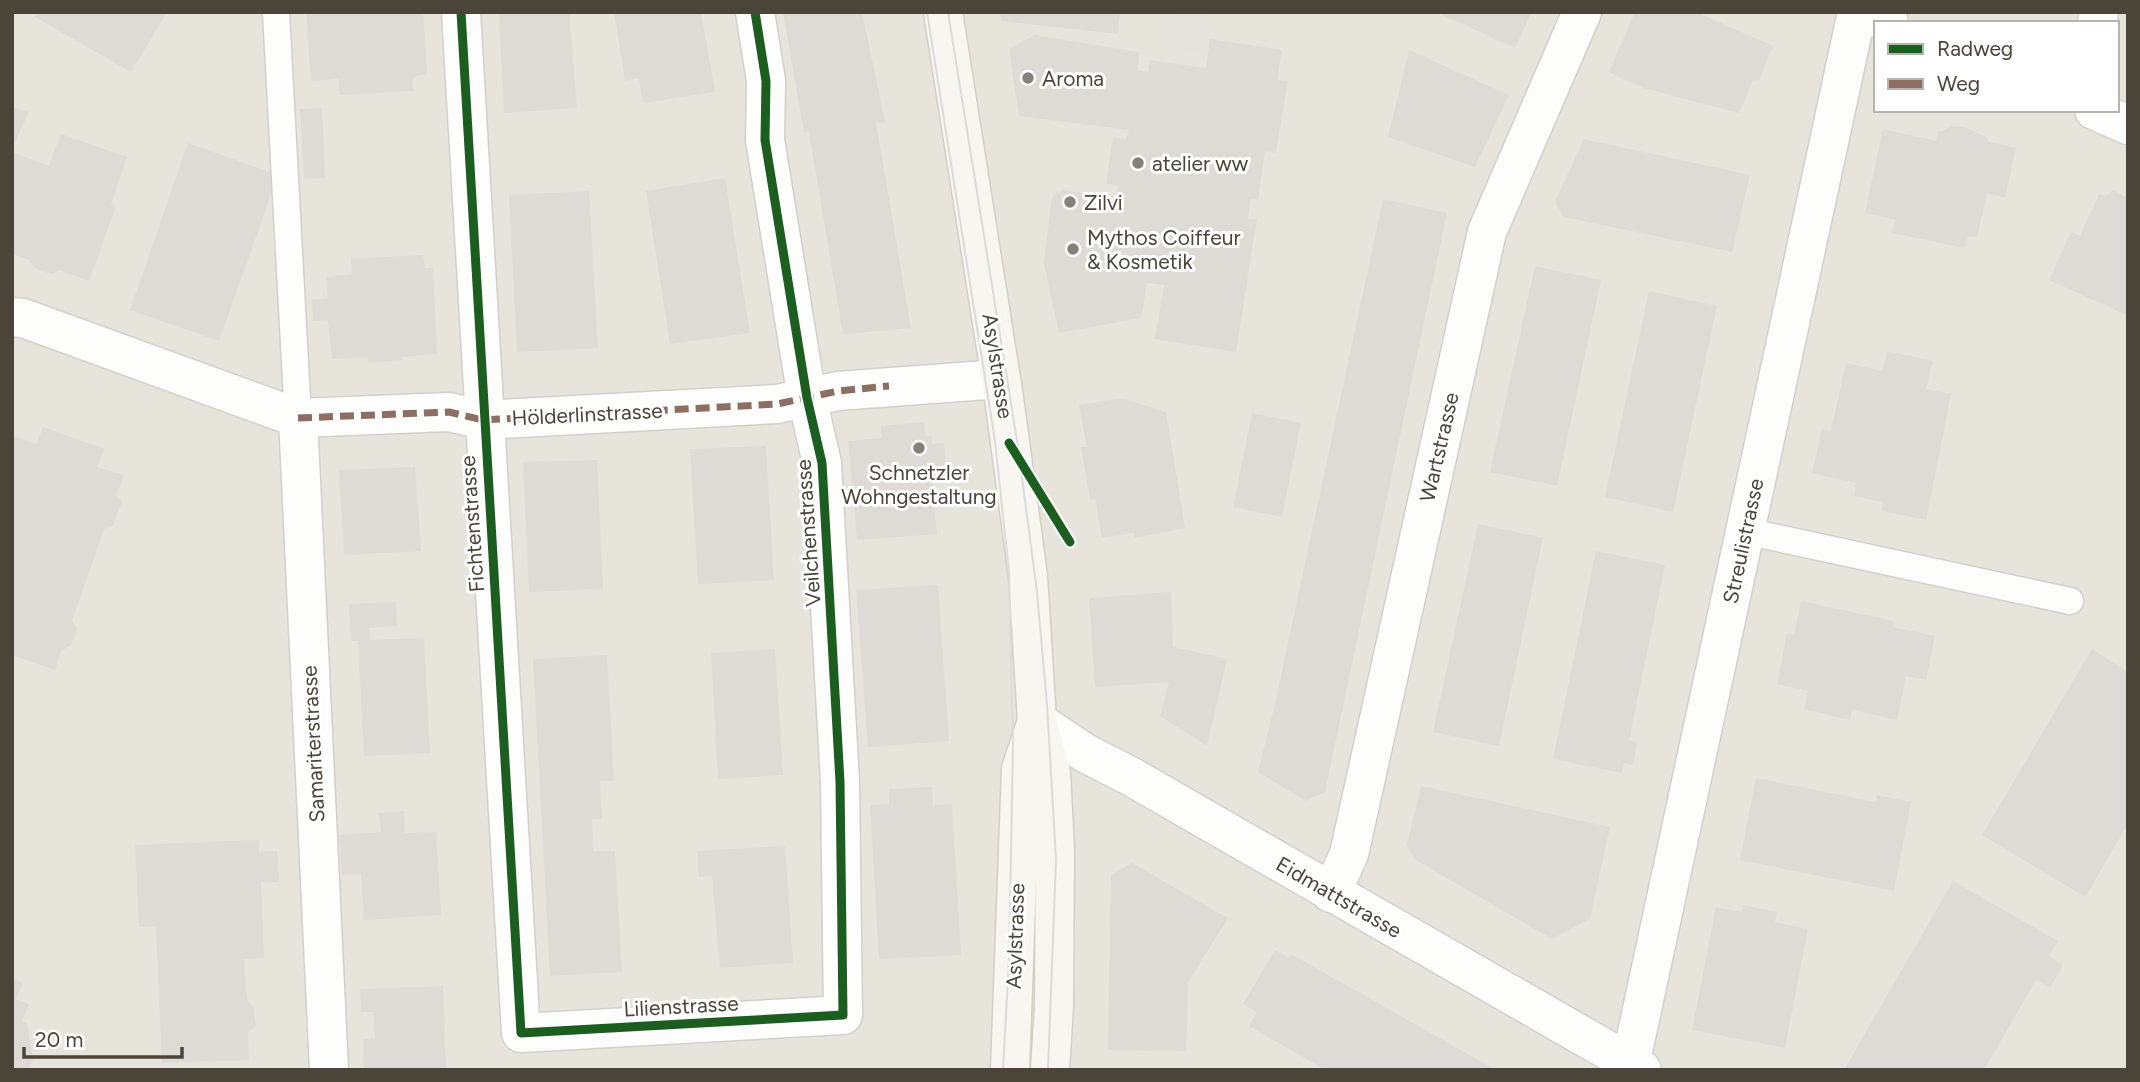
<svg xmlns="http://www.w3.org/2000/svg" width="2140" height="1082" font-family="Figtree,sans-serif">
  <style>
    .residential { fill: #e7e4dc; fill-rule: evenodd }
    .parking { fill: #e6e3df }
    .building { fill: #dedbd6 }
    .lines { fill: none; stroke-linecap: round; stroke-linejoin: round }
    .lane-casing { stroke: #d2d0cb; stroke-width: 29 }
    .street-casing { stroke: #d2d0cb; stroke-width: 41 }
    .secondary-casing { stroke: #d3cfc5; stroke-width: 41 }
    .lane { stroke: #fdfdfc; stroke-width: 26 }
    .street { stroke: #fdfdfc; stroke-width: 38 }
    .secondary { stroke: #f7f6f1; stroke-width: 38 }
    .tram { stroke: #dbdbda; stroke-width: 2 }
    .quiet { stroke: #8d6e63; stroke-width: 7; stroke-dasharray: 14 7; stroke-linecap: butt }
    .cycleway-casing { stroke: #fff; stroke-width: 13 }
    .cycleway { stroke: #1b5e20; stroke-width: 9 }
    .poi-dot { fill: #868178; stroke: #fff; stroke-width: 2.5 }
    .labels { text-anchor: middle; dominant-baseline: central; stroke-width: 6; stroke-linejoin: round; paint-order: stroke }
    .poi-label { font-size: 21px; fill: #4b4439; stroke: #fff; text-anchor: start }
    .street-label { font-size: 21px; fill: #4b4439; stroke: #fff }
  </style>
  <rect width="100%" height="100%" fill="#f4f2ee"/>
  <!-- residential -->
  <path class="residential" d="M12,12h2116v1058h-2116zM1876,23h241v87h-241z"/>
  <!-- parking -->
  <path class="parking" d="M1173,12h40l-6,41 -39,-6z"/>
  <!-- building -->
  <g class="building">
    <path d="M37,12h130l-36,60 -96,-55z"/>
    <path d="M306,12h117l4,62 -14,3v14l-73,4 -2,-16 -27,2z"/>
    <path d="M499,12h70l8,96 -73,5z"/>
    <path d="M614,12h87l14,80 -72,11 -4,-25 -14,3z"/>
    <path d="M783,12h79l23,110 -9,1 35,205 -68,6 -34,-202h-5z"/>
    <path d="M1000,12h120l-2,22 -117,-13z"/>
    <path d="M1436,12h96l-17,36z"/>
    <path d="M1635,12h61l77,34 -14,34 -6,1 -14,32 -96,-25 -34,-16z"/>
    <path d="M1035,35l104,17 -1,18 10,2 2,-12 56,8 4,-29 72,11 -5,30 11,1 -12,72 -11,-2 -7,49 -7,-1 -3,20h9l-21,133 -81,-13 9,-54 -17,-2 -6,35 -82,15 -15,-69 7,-61 2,-7 10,-6 53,8 2,-13 -12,-1 7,-47 13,2 3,-9 -110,-14 -10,-67z"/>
    <path d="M1409,50l100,45 -34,72 -87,-30z"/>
    <path d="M12,107l17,5 -17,36z"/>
    <path d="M322,108l3,70 -21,1 -4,-70z"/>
    <path d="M1951,126l13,1 21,9 4,6 27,6 -11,50 -18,-5 -10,44 -9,-1 -3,12 -73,-15 4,-13 -31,-7 18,-84 53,12 2,-10h5z"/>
    <path d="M61,134l66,23 -16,48 5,1 -27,75 -30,-11 -8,4 -15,-5 -7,-9 -17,-6v-102l37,14z"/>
    <path d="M1584,139l166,36 -18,77 -168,-35 -9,-15z"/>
    <path d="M188,143l90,32 -59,166 -89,-31z"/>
    <path d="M725,178l25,155 -80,11 -24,-153z"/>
    <path d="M2113,190l13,7 2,10v109l-79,-36 22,-48 9,4 19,-42 7,2z"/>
    <path d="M589,191l9,157 -81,4 -8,-157z"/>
    <path d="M1383,199l64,14 -122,579 -19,9 -48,-29 17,-68z"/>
    <path d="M423,255l2,13h8l4,86 -34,3v3l-35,3v-6l-36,2 -4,-39 -15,1 -1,-21 16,-2 -2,-21 26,-3 -1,-15z"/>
    <path d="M1535,266l66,14 -44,206 -67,-14z"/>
    <path d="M1649,291l68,15 -44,206 -68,-15z"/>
    <path d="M1887,351l46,10 -7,28 25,5 -25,126 -44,-9 1,-9 -29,-6 2,-13 -44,-10 10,-44 9,2 15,-68 36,8z"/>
    <path d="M1121,398l45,14 19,116 -51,10v-5l-32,5 -7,-39 -5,1 -9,-53h6l-8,-42z"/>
    <path d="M1252,413l49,10 -19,94 -49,-10z"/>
    <path d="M924,422l1,14h7v8l12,-1 2,25 -15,1 6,65 -80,6 -9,-99 34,-3 -1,-12z"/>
    <path d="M43,427l61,22 -7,18 27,8 -8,21 6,6 -9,24 -9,3 -32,92 5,8 -6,16 -10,6 -6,19 -43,-15v-219l25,8z"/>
    <path d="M766,446l8,134 -76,4 -8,-135z"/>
    <path d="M597,460l6,129 -74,3 -6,-130z"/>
    <path d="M415,467l6,84 -77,4 -5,-85z"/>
    <path d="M1478,524l65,14 -44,208 -66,-14z"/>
    <path d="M1596,551l69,14 -36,175 8,2 -4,23 -9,-2 -2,10 -69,-14z"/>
    <path d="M938,585l11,156 -81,6 -12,-157z"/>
    <path d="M1171,592l2,55 54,12 -20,87 -47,-30 9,-34 -74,5 -6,-89z"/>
    <path d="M1801,601l93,20 -1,6 42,9 -9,44 -20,-4 -9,44 -45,-10 -2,10 -46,-11 4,-18 -31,-7 10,-51 7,2z"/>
    <path d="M396,602l1,24 -28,2 1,12 54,-2 6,115 -66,3 -6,-115h-7l-2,-37z"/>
    <path d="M775,649l8,126 -65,4 -7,-126z"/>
    <path d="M2092,649l36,23v152l-43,73 -103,-62z"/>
    <path d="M607,655l7,126h-14l2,38h-10l1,32h22l7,121 -72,4 -17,-317z"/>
    <path d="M1756,778l120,24 1,-7 34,7 -17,89 -154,-31z"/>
    <path d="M1421,786l189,41 -20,92 -38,20 -138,-80 -7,-15z"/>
    <path d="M932,787l1,18 19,-1 9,151 -82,4 -9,-154 19,-1v-15z"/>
    <path d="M404,811l1,22 31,-1 5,83 -77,5 -3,-46 -19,1 -3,-40 42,-3 -2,-19z"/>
    <path d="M259,840v12l18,-1 2,31h-18l3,76 -20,1 3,40 7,9 2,18 -8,6 1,28 -87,3 -6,-137 -17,1 -4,-82z"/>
    <path d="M785,846l8,117 -73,5 -8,-92 -13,1 -2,-26z"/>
    <path d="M1132,863l96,55 -40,64 -2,69 -78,-1 3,-175z"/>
    <path d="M1953,881l105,60 -9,15 14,9 -13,23 -14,-8 -52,90h-140z"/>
    <path d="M1743,905l34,7 -2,10 33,7 -23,119 -93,-18 24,-123 26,5z"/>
    <path d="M1275,950l14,8 2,-4 205,116h-170l-77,-44 8,-14 -14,-8z"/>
    <path d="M12,978l11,5 -7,16 13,5 -7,17 5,2 6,36 -5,11h-16z"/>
    <path d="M443,986l3,84h-82l-1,-31 12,-1 -2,-26h-12l-1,-23z"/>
  </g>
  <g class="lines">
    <defs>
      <g id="lane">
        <path d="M276,12l22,406"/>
        <path d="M1745,531l325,70"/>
      </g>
      <g id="street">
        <path d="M461,12l60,1021 322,-18 -3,-233 -18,-319 -15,-65 -42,-258 1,-59 -11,-69"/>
        <path d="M1864,12l25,11"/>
        <path d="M2097,23l2,-11"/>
        <path d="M2094,110l34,15"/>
        <path d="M12,317l11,1 275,100 151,-6 34,8 294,-16 61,-13 162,-12"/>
        <path d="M298,418l31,652"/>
        <path d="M1037,721l48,32 45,23 512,294"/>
        <path d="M1331,893l18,-39 138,-622 95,-220"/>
        <path d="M1629,1070l228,-1058"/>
      </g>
      <g id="secondary">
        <path d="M943,12l61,386 24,178 9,145 14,52 4,77 -1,156 -4,64"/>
        <path d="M1010,1070l11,-301 16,-48"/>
      </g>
    </defs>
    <!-- lane casing -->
    <use href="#lane" class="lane-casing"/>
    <!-- street casing -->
    <use href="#street" class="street-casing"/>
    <!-- secondary casing -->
    <use href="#secondary" class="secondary-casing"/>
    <!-- lane -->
    <use href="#lane" class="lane"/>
    <!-- street -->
    <use href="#street" class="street"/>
    <!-- secondary -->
    <use href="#secondary" class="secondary"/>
    <!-- tram -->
    <g class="tram">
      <path d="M927,12l68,429 14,131 4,173 -4,215 -6,110"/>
      <path d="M948,12l70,435 19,145 10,113 9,154 -8,211"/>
    </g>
    <!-- quiet -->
    <path class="quiet" d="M298,418l151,-6 34,8 294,-16 61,-13 51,-5"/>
    <defs>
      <g id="cycleway">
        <path d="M461,12l60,1021 322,-18 -3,-233 -18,-319 -15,-65 -42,-258 1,-59 -11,-69"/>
        <path d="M1009,443l61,99"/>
      </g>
    </defs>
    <!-- cycleway casing -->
    <use href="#cycleway" class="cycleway-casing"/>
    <!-- cycleway -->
    <use href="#cycleway" class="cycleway"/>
  </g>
  <!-- markers -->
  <g class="poi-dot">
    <circle cx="1028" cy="78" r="7"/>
    <circle cx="1138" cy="163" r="7"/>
    <circle cx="1070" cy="202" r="7"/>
    <circle cx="1073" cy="249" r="7"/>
    <circle cx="919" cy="448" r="7"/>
  </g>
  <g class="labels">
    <!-- poi labels -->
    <g class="poi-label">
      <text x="1042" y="78">Aroma</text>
      <text x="1152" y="163">atelier ww</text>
      <text x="1084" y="202">Zilvi</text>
      <text x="1087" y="237">Mythos Coiffeur<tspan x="1087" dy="24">&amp; Kosmetik</tspan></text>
      <text x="919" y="472" text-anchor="middle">Schnetzler<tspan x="919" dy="24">Wohngestaltung</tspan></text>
    </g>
    <!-- street labels -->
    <g class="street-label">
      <text transform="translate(998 366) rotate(81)">Asylstrasse</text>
      <text transform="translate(587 414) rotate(-3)">Hölderlinstrasse</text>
      <text transform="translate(1439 447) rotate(-77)">Wartstrasse</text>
      <text transform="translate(472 524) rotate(-94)">Fichtenstrasse</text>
      <text transform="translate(808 533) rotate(-94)">Veilchenstrasse</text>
      <text transform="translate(1743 541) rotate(-78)">Streulistrasse</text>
      <text transform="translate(313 744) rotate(-93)">Samariterstrasse</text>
      <text transform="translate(1339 897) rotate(30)">Eidmattstrasse</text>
      <text transform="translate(1015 936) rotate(-88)">Asylstrasse</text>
      <text transform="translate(681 1006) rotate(-3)">Lilienstrasse</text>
    </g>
  </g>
  <!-- border -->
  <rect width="2140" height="1082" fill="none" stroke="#4b4439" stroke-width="28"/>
  <!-- legend -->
  <rect x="1874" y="21" width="245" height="91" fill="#ffffff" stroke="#b7b4b0" stroke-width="2"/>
  <rect x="1888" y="44" width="35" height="10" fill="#1b5e20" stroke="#b7b4b0" stroke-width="2"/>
  <text x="1937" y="56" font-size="21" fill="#4b4439">Radweg</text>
  <rect x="1888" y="79" width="35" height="10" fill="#8d6e63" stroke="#b7b4b0" stroke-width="2"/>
  <text x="1937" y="91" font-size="21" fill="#4b4439">Weg</text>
  <!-- scale -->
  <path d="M24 1047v10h158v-10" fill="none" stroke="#4b4439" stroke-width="3.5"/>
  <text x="35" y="1047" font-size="21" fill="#4b4439" stroke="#ffffff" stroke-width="5" paint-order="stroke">20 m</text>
</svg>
